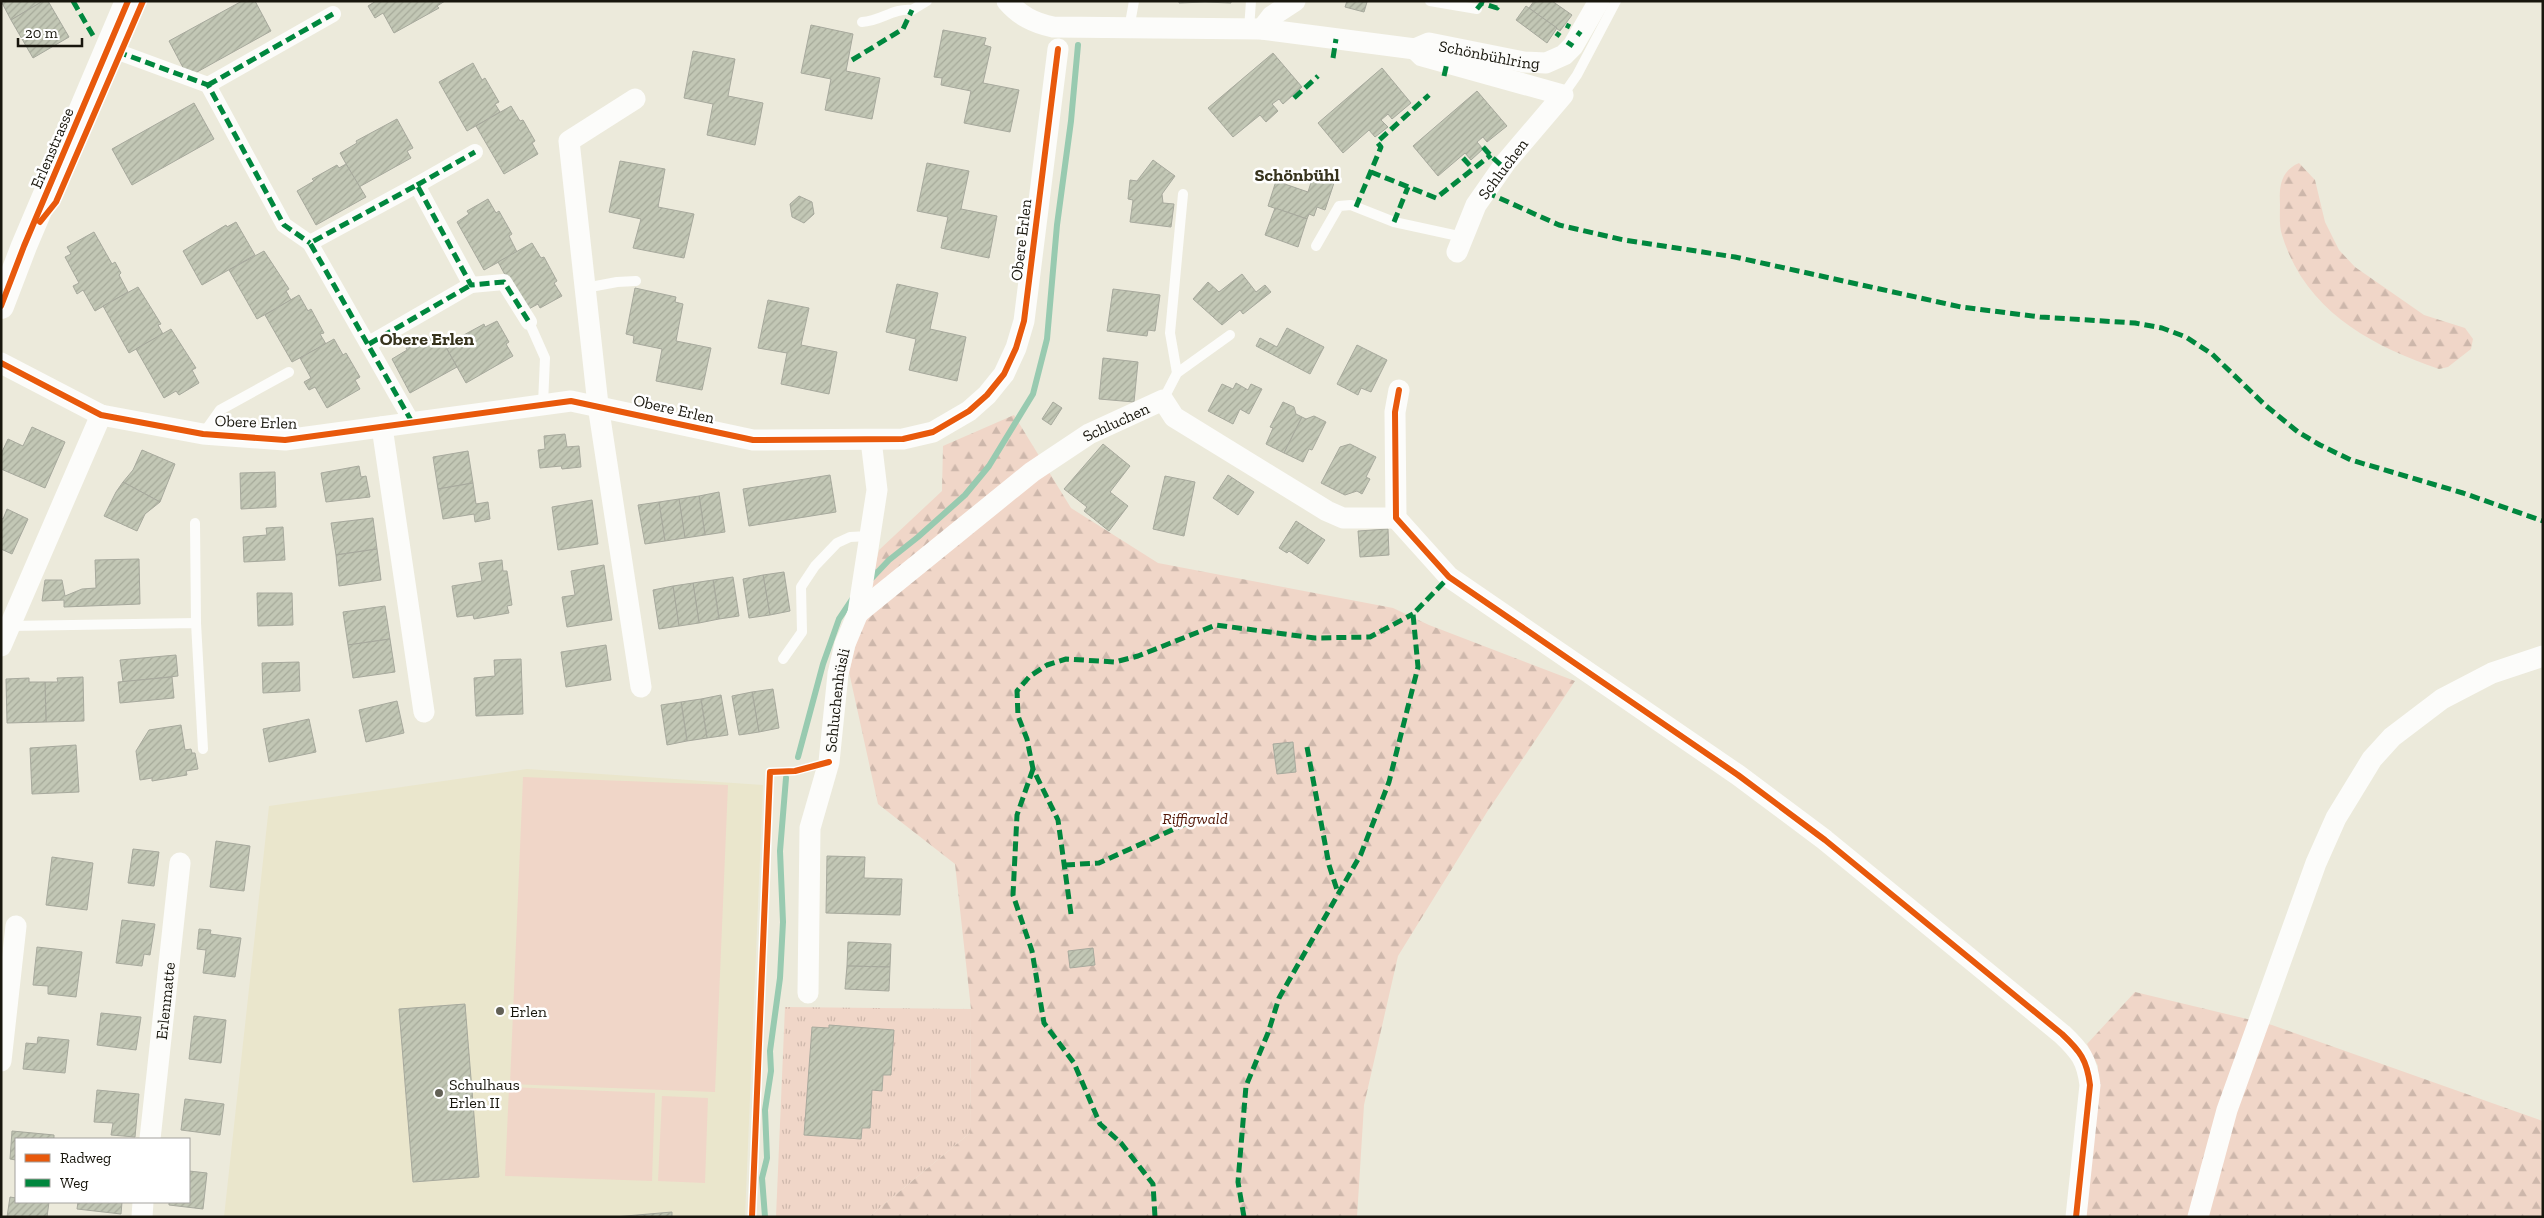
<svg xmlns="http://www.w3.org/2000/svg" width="2544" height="1218" font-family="'Zilla Slab',serif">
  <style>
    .built { fill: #eae6cc }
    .grass { fill: url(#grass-tufts) }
    .forest { fill: url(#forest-firs) }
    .pitch { fill: #f0d6c8 }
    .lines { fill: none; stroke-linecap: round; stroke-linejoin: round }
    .stream { stroke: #98cab0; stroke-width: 6 }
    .building { fill: url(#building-hatch); stroke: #a7a99d }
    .service { stroke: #fcfcfa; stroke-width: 10 }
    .pedestrian { stroke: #fcfcfa; stroke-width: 16 }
    .minor { stroke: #fcfcfa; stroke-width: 21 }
    .tertiary { stroke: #fcfcfa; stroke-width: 26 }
    .quiet { stroke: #00873e; stroke-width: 5; stroke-dasharray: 10 5; stroke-linecap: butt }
    .cycleway-casing { stroke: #fff; stroke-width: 9 }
    .cycleway { stroke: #e8590c; stroke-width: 6 }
    .poi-dot { fill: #626055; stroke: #fff; stroke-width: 2 }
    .labels { text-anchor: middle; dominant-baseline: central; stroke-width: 5; stroke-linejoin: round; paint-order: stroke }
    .street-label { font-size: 16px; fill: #18160d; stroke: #fff }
    .park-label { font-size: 16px; font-style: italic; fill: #521605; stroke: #fff }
    .poi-label { font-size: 16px; fill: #18160d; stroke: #fff; text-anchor: start }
    .neighbourhood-label { font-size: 18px; font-weight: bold; fill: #37331d; stroke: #fff }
  </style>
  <defs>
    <pattern id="grass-tufts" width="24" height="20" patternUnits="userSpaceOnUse" patternTransform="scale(1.25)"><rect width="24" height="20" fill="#f0d6c8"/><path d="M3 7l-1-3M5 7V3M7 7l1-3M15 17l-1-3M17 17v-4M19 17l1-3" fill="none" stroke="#cdb7ab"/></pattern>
    <pattern id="forest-firs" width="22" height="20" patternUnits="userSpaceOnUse" patternTransform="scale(1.25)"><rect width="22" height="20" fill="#f0d6c8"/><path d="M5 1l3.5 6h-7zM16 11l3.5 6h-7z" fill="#cdb7ab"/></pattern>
    <pattern id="building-hatch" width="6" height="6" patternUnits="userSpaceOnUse" patternTransform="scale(1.25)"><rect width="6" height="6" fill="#c2c7b5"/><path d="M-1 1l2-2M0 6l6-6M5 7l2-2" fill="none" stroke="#a6aa9a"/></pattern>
  </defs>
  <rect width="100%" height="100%" fill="#eceadb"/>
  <!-- built -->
  <path class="built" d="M527,769l236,16 -18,432h-521l45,-411z"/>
  <!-- grass -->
  <path class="grass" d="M785,1007l186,2 -1,124 -101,84h-93z"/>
  <!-- forest -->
  <g class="forest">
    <path d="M2299,163l16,17 10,42 14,28 16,17 69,48 41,13 8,11 -2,10 -23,18 -9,2c-70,-24 -134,-59 -157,-134 -3,-9 -2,-21 -2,-31 -1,-18 1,-33 19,-41z"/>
    <path d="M1014,415l57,93 87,55 235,45 36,17 146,56 -88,131 -89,144 -34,149 -7,112h-488l101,-84 1,-124 -16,-145 -77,-60 -29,-132 30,-122 63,-59 1,-45z"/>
    <path d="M2135,992l137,33 271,96v96h-462l16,-119 1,-32 -11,-22z"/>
  </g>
  <!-- pitch -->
  <g class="pitch">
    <path d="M523,777l205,8 -13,307 -205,-8z"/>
    <path d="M509,1087l146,6 -3,88 -147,-5z"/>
    <path d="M662,1096l46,2 -3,85 -47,-2z"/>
  </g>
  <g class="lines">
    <!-- stream -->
    <g class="stream">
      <path d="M871,579l18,-19 29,-23 47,-42 24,-29 44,-72 14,-55 10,-114 14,-104 7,-76"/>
      <path d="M798,757l25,-93 16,-45 14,-21"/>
      <path d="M765,1217l-3,-39 5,-20 -2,-48 6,-39 -1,-20 10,-73 3,-56 -3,-71 6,-73"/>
    </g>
  </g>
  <!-- building -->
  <g class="building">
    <path d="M1,1h42l-32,19z"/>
    <path d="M43,1h5l21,36 -36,21 -22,-38z"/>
    <path d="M242,1h13l16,30 -83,46 -19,-36z"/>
    <path d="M376,1h69l-8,5 2,2 -45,25 -11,-20 -8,5 -7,-12z"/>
    <path d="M1179,1h26v1l-26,1z"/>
    <path d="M1205,1h26v2l-26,-1z"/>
    <path d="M1347,1l20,1 -3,10 -19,-5z"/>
    <path d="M1534,1h18l20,14 -12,16 -31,-23z"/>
    <path d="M1526,6l31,22 -10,15 -31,-23z"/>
    <path d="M811,25l42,9 -7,37 34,7 -8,41 -47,-9 6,-31 -30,-6z"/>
    <path d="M943,30l43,8 -2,7 7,2 -8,36 36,7 -9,42 -46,-9 7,-32 -30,-6 1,-7 -8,-1z"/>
    <path d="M693,51l42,8 -7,37 35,7 -8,42 -48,-10 6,-31 -29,-6z"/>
    <path d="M1273,53l29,34 -19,17 -4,-5 -7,5 6,7 -12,11 -6,-7 -27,22 -25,-29z"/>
    <path d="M473,63l9,17 3,-2 14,24 -4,2 5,8 -33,19 -28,-49z"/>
    <path d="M1382,68l29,35 -19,16 -4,-5 -7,6 7,7 -13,10 -6,-7 -26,23 -25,-30z"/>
    <path d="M1477,91l30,35 -20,16 -4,-5 -6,5 6,7 -12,11 -6,-7 -27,23 -25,-30z"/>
    <path d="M194,103l20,36 -82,46 -20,-36z"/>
    <path d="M511,106l9,15 3,-1 12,21 -3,2 6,11 -34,20 -28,-48z"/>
    <path d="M397,119l16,29 -6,3 4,7 -52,29 -19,-34 17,-10 -1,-2z"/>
    <path d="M1153,160l22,16 -13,18 1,9 11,1 -3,23 -41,-5 3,-22 -5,-1 2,-19 7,1z"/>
    <path d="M620,161l45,8 -7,38 36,7 -10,44 -51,-10 8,-29 -32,-7z"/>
    <path d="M927,163l42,8 -8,38 36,7 -8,42 -48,-10 7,-31 -31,-6z"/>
    <path d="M346,164l20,33 -50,28 -19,-34 17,-10 -2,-2 25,-14 2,3z"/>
    <path d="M1314,173l21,7 -10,30 -8,-3 -3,9 -5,-2 -2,5 -39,-13 8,-25 32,11z"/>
    <path d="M799,196l13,6 2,12 -10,9 -12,-6 -2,-13z"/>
    <path d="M488,199l8,14 3,-2 13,23 -3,2 8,16 -33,18 -27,-48 12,-8 -2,-3z"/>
    <path d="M1275,208l32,11 -9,28 -33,-12z"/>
    <path d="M236,222l19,33 -53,30 -19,-34 43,-26 1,2z"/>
    <path d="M94,232l18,32 3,-2 6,11 -2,2 9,17 -33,19 -12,-21 -6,4 -4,-8 6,-3 -14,-26 6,-3 -4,-7z"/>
    <path d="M532,243l9,15 3,-1 13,24 -3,2 8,13 -22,12 -2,-4 -13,7 -27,-49z"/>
    <path d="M264,251l25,38 -3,2 5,9 -34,19 -28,-49z"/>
    <path d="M1242,274l14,18 9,-7 6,7 -28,22 -3,-4 -18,15 -29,-26 15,-17 11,10z"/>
    <path d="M897,284l41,9 -8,36 36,8 -9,44 -48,-11 7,-31 -30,-7z"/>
    <path d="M138,287l23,37 -3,1 5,9 -34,19 -26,-47z"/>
    <path d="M635,288l41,9 -1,5 8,2 -7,37 35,7 -9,42 -46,-9 6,-32 -29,-6 1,-7 -8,-2z"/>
    <path d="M1113,289l47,6 -5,36 -7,-1 -1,6 -40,-5z"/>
    <path d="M299,295l9,16 3,-2 13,24 -4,1 6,10 -34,18 -27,-47z"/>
    <path d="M768,300l41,8 -8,37 36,7 -8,42 -48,-10 6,-31 -29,-5z"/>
    <path d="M497,321l12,21 -3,2 7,12 -47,27 -19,-34 15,-9 -2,-3 24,-13 1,3z"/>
    <path d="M1287,328l37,19 -14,27 -54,-28 4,-8 17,9z"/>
    <path d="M171,329l25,39 -4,2 7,13 -20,12 -3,-4 -12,7 -28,-49z"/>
    <path d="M438,333l19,34 -47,26 -18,-34 15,-9 -1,-2z"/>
    <path d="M334,339l9,16 3,-2 14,24 -5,3 5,9 -33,19 -12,-21 -6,3 -5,-8 7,-4 -11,-20z"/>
    <path d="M1357,345l30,15 -16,32 -10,-4 -3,7 -21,-11z"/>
    <path d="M1103,358l35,4 -4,40 -35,-3z"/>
    <path d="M1236,383l12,7 3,-6 11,5 -13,25 -9,-5 -7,15 -25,-13 14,-27 11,5z"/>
    <path d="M1053,402l9,6 -11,17 -9,-6z"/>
    <path d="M1283,402l11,5 2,7 6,3 -18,36 -18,-9 7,-16 -3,-1z"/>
    <path d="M1314,416l12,6 -14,28 -3,-1 -6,13 -19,-9 18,-36 4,2z"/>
    <path d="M32,427l33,15 -20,46 -44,-19v-15l7,-15 15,7z"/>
    <path d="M565,434l2,13 12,-1 2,21 -19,2 -1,-3 -21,2 -2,-18 7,-1 -1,-13z"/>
    <path d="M1103,444l27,22 -20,26 18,14 -19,25 -25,-20 3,-4 -23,-18z"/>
    <path d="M1350,444l26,13 -10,20 4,2 -8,15 -5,-3 -12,4 -24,-12 19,-36z"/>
    <path d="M142,450l33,14 -15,38 -37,-20 10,-12z"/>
    <path d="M468,451l5,32 -35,6 -5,-32z"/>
    <path d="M359,466l2,11 5,-1 4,21 -44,5 -5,-29z"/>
    <path d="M275,472l1,35 -35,2 -1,-36z"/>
    <path d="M830,475l6,37 -87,14 -6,-37z"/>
    <path d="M1228,475l26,17 -16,23 -25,-17z"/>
    <path d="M1165,476l30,6 -11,54 -31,-7z"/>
    <path d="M123,482l37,20 -15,12 -8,17 -33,-15 12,-24z"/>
    <path d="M473,483l3,21 12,-2 2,17 -15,3 -1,-8 -31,5 -5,-30z"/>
    <path d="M719,492l6,40 -20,3 -6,-39z"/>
    <path d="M699,496l6,39 -20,3 -6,-39z"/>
    <path d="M679,499l6,39 -20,3 -6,-39z"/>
    <path d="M592,500l6,44 -40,6 -6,-43z"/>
    <path d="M659,502l6,39 -20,3 -7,-39z"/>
    <path d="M7,509l21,10 -16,35 -11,-5v-31l2,1z"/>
    <path d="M373,518l4,31 -41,6 -5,-32z"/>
    <path d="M1296,521l29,19 -17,24 -19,-13 -2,2 -8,-5z"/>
    <path d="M283,527l2,33 -41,2 -1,-25 24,-2 -1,-7z"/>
    <path d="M1388,529l1,26 -29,2 -2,-26z"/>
    <path d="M377,549l4,31 -42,6 -3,-31z"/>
    <path d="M139,559l1,45 -76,3v-7l-22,1 3,-21h17l3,16 17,-7 14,-1 -1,-28z"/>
    <path d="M502,560l1,11h4l5,34 -5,1 2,7 -35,6 -1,-4 -16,2 -5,-31 30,-5 -3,-18z"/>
    <path d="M604,565l8,55 -45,7 -5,-30 13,-2 -4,-24z"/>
    <path d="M784,572l6,39 -20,4 -7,-40z"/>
    <path d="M763,575l7,40 -21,3 -6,-39z"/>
    <path d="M733,577l6,39 -20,3 -6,-39z"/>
    <path d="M713,580l6,39 -20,4 -6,-40z"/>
    <path d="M693,583l6,40 -20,3 -6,-40z"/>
    <path d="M673,586l6,40 -20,3 -6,-39z"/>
    <path d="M257,593h35l1,32 -35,1z"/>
    <path d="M385,606l5,33 -42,6 -5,-33z"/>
    <path d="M390,639l5,33 -42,6 -5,-33z"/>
    <path d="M606,645l5,35 -45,7 -5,-35z"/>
    <path d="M176,655l2,21 -55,6 -3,-22z"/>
    <path d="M521,659l2,55 -47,2 -2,-38 21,-2 -1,-16z"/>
    <path d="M299,662l1,29 -37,2 -1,-30z"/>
    <path d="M83,677l1,44 -38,1 -1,-40h13l-1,-4z"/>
    <path d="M172,677l2,21 -54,5 -2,-21z"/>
    <path d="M29,678v4h16l1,40 -39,1 -1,-44z"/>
    <path d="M773,689l6,39 -20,4 -7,-40z"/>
    <path d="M752,692l7,40 -20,3 -7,-39z"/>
    <path d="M721,695l7,40 -21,3 -6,-39z"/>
    <path d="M701,699l6,39 -20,3 -6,-39z"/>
    <path d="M397,701l7,32 -38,9 -7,-32z"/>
    <path d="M681,702l6,39 -20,4 -6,-40z"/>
    <path d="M309,719l7,33 -47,10 -6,-33z"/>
    <path d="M181,725l4,25 6,-1 1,4h3l3,16 -12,2 1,4 -35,6v-3l-12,2 -4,-29 13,-21z"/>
    <path d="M1293,742l3,30 -19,2 -4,-30z"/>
    <path d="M76,745l3,47 -47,2 -2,-46z"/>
    <path d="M216,841l34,5 -6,45 -34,-4z"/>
    <path d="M133,849l26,3 -5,34 -26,-3z"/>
    <path d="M827,856l38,1 -1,21 38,1 -2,36 -74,-2z"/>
    <path d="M52,857l41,6 -6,47 -41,-5z"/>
    <path d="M122,920l33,4 -5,31 -6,-1 -2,12 -26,-3z"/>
    <path d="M199,929l12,1 -1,4 31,4 -6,39 -32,-4 3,-23 -9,-1z"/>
    <path d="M848,942l43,2 -1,23 -43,-1z"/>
    <path d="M37,947l45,5 -6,45 -28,-3v-8l-15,-1z"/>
    <path d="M1093,948l2,17 -25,3 -2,-17z"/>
    <path d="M847,966l43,1 -1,24 -44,-2z"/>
    <path d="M465,1004l14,173 -66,5 -14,-173z"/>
    <path d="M101,1013l40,4 -5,33 -39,-5z"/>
    <path d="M194,1016l32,4 -5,43 -32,-4z"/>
    <path d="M829,1025l65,5 -3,45h-8l-1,16 -10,-1 -2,38h-8l-1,11 -57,-4 8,-108 17,1z"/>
    <path d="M38,1037l31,3 -4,33 -42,-4 3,-26 11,1z"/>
    <path d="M97,1090l42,4 -4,43 -24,-2 2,-12 -19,-1z"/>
    <path d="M185,1099l39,5 -4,31 -39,-5z"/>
    <path d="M12,1131l42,4v4h-38v21l-6,-1z"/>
    <path d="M189,1171l18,2 -4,36 -34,-4v-3h20z"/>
    <path d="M10,1197l6,1v4h33l-2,15h-40z"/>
    <path d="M78,1202h44l-1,12 -44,-5z"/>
    <path d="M672,1212v5h-58z"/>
  </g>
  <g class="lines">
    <!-- service -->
    <g class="service">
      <path d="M1430,1l47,8"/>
      <path d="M862,22c20,-1 30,-14 50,-12l15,-9"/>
      <path d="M1129,29l5,-28"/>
      <path d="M1249,29l2,-28"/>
      <path d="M1563,95l14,-20 39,-74"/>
      <path d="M1316,246l23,-40 12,-1 43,17 69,15"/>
      <path d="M585,288l32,-6 19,-1"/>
      <path d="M529,322l16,36 -2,46"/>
      <path d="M1177,373l-7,-40 13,-139"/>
      <path d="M1163,400l14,-27 53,-38"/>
      <path d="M203,434l17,-24 69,-38"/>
      <path d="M195,523l1,100"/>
      <path d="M10,626l186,-3 7,126"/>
      <path d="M783,659l19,-27 -1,-45 14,-21 22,-23 13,-6 19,-1"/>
    </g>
    <!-- pedestrian -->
    <g class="pedestrian">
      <path d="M121,53l87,32 76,140 26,18"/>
      <path d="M208,85l125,-71"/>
      <path d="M417,185l58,-33"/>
      <path d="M369,344l102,-59"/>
      <path d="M412,422l-102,-179 107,-58 54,100 33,-3 25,40"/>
    </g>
    <!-- minor -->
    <g class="minor">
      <path id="s1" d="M1007,1c13,15 27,22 46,26l209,2 153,20 14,-6 95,19 22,1 18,-8 9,-9 26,-45"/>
      <path d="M1262,29l10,-13 23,-15"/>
      <path d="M1415,49l7,7 141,39 -57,67 -30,43 -19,47"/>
      <path d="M635,99l-66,42 29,264 43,282"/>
      <path d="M1,363l100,52 102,19 82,6 286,-39 182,39 150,-1 30,-7 36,-21 18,-16 17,-21 12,-26 8,-27 34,-272"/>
      <path d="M1399,390l-4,22 1,106 53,59 289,198 87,65 237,194c18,17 25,26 28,51l-14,132"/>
      <path d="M382,427l42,285"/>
      <path id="s2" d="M858,613l174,-141 57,-38 74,-34 11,17 153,94 16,7h53"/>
      <path d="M1,646l100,-231"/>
      <path id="s3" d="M808,993l2,-165 19,-66 9,-88 7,-30 13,-31 19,-123 -6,-50"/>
      <path d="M1,1061l15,-135"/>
      <path id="s4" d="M150,1139l30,-276"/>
      <path d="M142,1217l1,-15"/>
      <path d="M2198,1217l29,-107 89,-247 20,-45 36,-59 20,-22 50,-38 50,-26 51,-17"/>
    </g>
    <!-- tertiary -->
    <path class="tertiary" d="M1,306l23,-60 104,-245"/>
    <!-- quiet -->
    <g class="quiet">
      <path d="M73,1l22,38"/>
      <path d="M1477,9l5,-6 15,5 2,-3"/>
      <path d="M1566,25l4,2"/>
      <path d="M1577,32l4,3"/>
      <path d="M1556,33l4,3"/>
      <path d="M1567,42l6,4"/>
      <path d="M120,57l1,-4 87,32 76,140 26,18"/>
      <path d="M1333,58l3,-19"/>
      <path d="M852,60l51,-31 9,-19"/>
      <path d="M1444,76l3,-13"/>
      <path d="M208,85l125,-71"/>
      <path d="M1294,98l24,-22"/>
      <path d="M1483,147l8,9"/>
      <path d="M1463,158l10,11"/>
      <path d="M1493,158l10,9"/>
      <path d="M1371,172l65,26 55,-43"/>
      <path d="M417,185l58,-33"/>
      <path d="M1486,192l73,33 65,15 111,17 226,50 79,10 95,6 27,5 24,9 26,17 53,51 33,27 22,13 31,15 112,33 80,28"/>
      <path d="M1356,207l25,-60 -4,-5 52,-47"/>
      <path d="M1394,222l14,-35"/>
      <path d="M369,344l102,-59"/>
      <path d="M412,422l-102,-179 107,-58 54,100 33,-3 25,40"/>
      <path d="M1307,747l22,118 9,28"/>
      <path d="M1033,769l-16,46 -4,80 19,56 12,72 30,40 26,61 21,19 32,41 2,33"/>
      <path d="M1065,865l34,-2 95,-43"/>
      <path d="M1071,914l-13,-94 -25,-51 -6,-30 -9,-23 -1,-25 13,-15 17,-11 19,-6 49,3 23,-6 78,-31 99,13 55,-1 43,-23"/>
      <path d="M1244,1217l-6,-35 8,-96 22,-53 11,-35 82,-144 28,-72 29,-115 -5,-53 36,-37"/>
    </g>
    <defs>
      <g id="cycleway">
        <path d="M40,222l16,-20 87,-201"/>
        <path d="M1,306l23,-60 104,-245"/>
        <path d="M1,363l100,52 102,19 82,6 286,-39 182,39 150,-1 30,-7 36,-21 18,-16 17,-21 12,-26 8,-27 34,-272"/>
        <path d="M1399,390l-4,22 1,106 53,59 289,198 87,65 237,194c18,17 25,26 28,51l-14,132"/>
        <path d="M752,1217l18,-445 25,-1 34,-9"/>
      </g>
    </defs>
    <!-- cycleway casing -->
    <use href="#cycleway" class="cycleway-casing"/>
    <!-- cycleway -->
    <use href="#cycleway" class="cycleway"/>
  </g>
  <!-- markers -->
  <g class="poi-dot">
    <circle cx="500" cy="1011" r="5"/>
    <circle cx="439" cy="1093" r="5"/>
  </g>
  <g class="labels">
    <!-- street labels -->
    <g class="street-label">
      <text stroke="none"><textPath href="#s1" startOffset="494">Schönbühlring</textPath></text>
      <text transform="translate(52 148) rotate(-67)">Erlenstrasse</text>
      <text transform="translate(1503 169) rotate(-53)">Schluchen</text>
      <text transform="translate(1021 240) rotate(-83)">Obere Erlen</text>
      <text transform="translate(674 409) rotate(13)">Obere Erlen</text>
      <text transform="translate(256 422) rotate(2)">Obere Erlen</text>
      <text stroke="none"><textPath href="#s2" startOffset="322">Schluchen</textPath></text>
      <text stroke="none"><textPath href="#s3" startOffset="296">Schluchenhüsli</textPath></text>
      <text stroke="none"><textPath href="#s4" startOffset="139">Erlenmatte</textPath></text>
    </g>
    <!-- park labels -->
    <g class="park-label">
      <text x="1195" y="818">Riffigwald</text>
    </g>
    <!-- poi labels -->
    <g class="poi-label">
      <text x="510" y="1011">Erlen</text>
      <text x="449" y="1084">Schulhaus<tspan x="449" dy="18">Erlen II</tspan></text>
    </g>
    <!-- neighbourhood labels -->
    <g class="neighbourhood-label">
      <text x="1297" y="175">Schönbühl</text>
      <text x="427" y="339">Obere Erlen</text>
    </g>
  </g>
  <!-- border -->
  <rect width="2544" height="1218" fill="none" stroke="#18160d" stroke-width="5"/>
  <!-- legend -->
  <rect x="15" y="1138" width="175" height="65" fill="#ffffff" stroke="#a3a29e"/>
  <rect x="25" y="1154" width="25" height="8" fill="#e8590c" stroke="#a3a29e"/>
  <text x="60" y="1163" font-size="15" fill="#18160d">Radweg</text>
  <rect x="25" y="1179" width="25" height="8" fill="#00873e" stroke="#a3a29e"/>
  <text x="60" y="1188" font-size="15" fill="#18160d">Weg</text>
  <!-- scale -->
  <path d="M18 38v8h64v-8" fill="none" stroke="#18160d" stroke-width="2.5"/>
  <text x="25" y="38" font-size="15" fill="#18160d" stroke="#ffffff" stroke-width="4" paint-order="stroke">20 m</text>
</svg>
